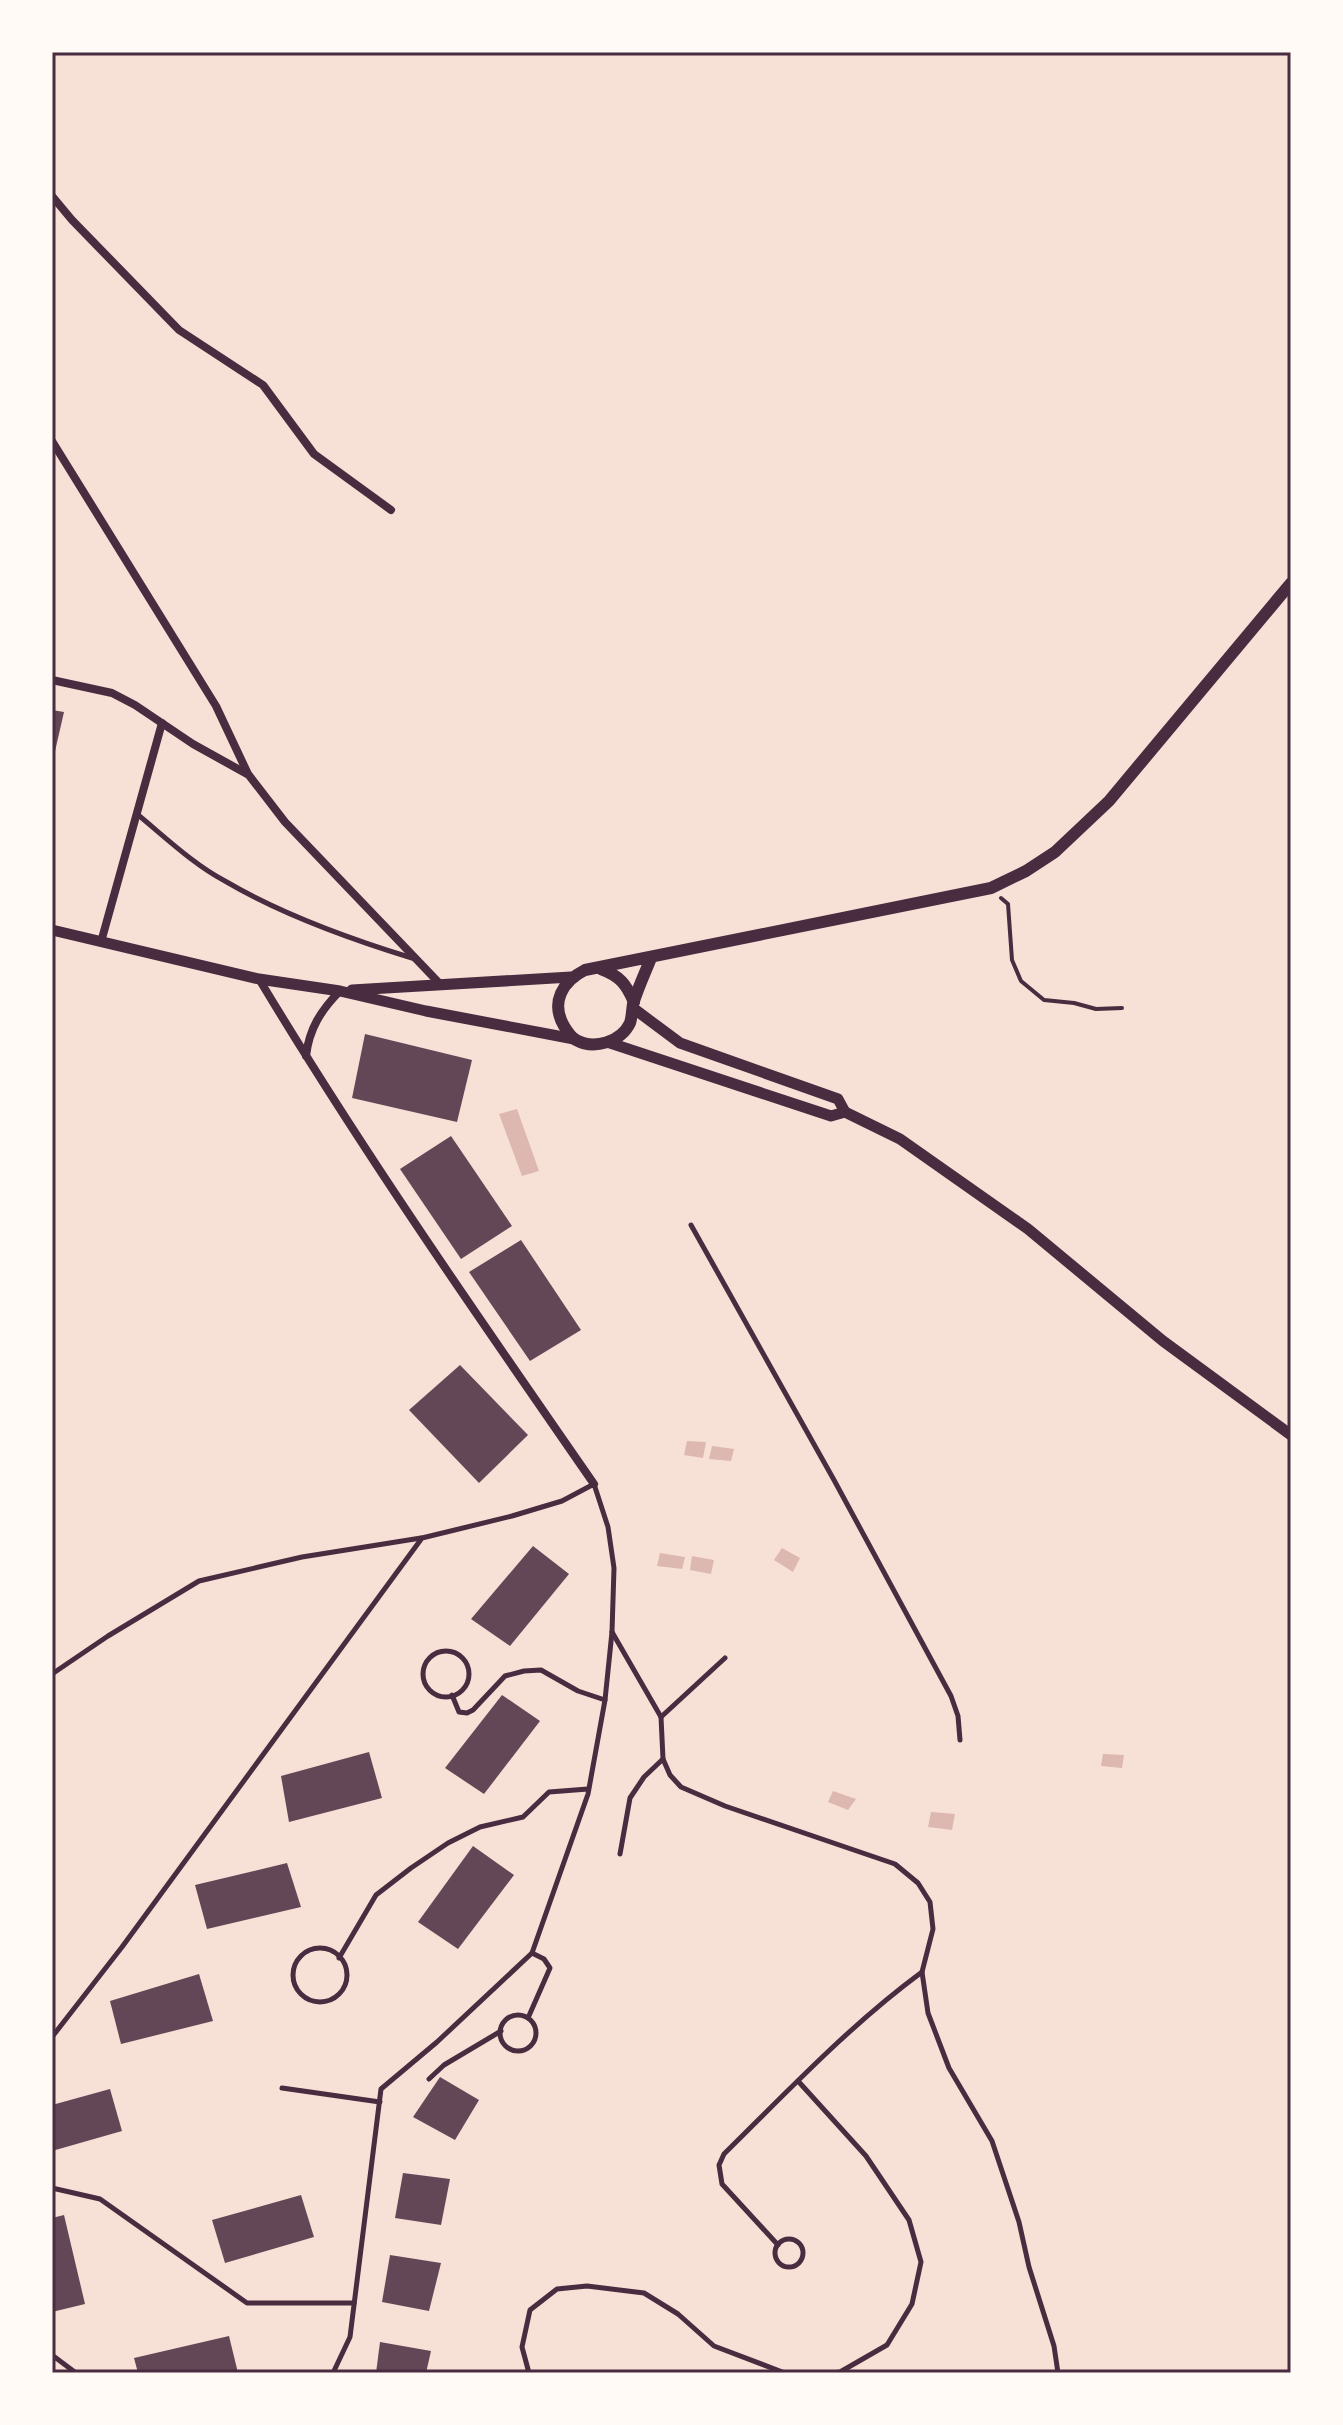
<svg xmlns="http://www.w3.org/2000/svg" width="1343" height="2425" font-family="'Alegreya Sans',sans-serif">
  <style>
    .water { fill: #dcb8b0 }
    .building { fill: #644757 }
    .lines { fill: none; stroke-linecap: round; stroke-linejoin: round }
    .path { stroke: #4a2c40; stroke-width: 4 }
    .service { stroke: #4a2c40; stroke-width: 5 }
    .minor { stroke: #4a2c40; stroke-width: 8 }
    .tertiary { stroke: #4a2c40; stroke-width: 11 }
    .secondary { stroke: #4a2c40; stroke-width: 12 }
    .neatline { fill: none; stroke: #4a2c40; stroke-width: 3 }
  </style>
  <rect width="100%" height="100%" fill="#f7e1d7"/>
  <!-- water -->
  <g class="water">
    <path d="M517,1109l22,62 -17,5 -23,-62z"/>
    <path d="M687,1441l19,1 -3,16 -19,-3z"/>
    <path d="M712,1446l22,3 -3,12 -22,-2z"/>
    <path d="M782,1548l18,10 -7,14 -19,-12z"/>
    <path d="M660,1553l25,4 -3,12 -25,-3z"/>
    <path d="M692,1556l22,4 -3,14 -21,-4z"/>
    <path d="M1103,1754l21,1 -2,13 -21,-2z"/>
    <path d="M833,1791l23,8 -8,11 -20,-8z"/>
    <path d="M931,1812l24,2 -3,16 -24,-3z"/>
  </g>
  <!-- building -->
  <g class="building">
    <path d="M52,710l12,2 -11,48h-1z"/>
    <path d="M365,1034l107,26 -15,62 -105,-24z"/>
    <path d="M451,1136l61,90 -51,33 -61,-90z"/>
    <path d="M521,1240l60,90 -51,31 -61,-89z"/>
    <path d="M460,1365l68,70 -49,48 -70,-73z"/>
    <path d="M533,1546l36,28 -59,72 -39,-27z"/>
    <path d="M502,1695l38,26 -56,73 -39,-26z"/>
    <path d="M369,1752l13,46 -93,24 -8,-46z"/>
    <path d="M473,1846l41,29 -56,74 -40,-27z"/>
    <path d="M287,1863l14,44 -94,22 -12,-44z"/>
    <path d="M199,1974l14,47 -92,23 -11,-43z"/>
    <path d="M440,2077l39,23 -24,40 -42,-23z"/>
    <path d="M110,2089l12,42 -70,20v-46z"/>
    <path d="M403,2173l47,6 -9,46 -46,-7z"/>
    <path d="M301,2195l13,42 -89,26 -13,-43z"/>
    <path d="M64,2215l21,89 -33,8v-94z"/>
    <path d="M390,2255l51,8 -12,48 -47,-9z"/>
    <path d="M229,2336l9,37h-100l-4,-15z"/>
    <path d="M380,2342l51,9 -5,22h-50z"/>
  </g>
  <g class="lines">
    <!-- path -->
    <path class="path" d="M1001,898l7,6 4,56 9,21 23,19 30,3 22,6 26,-1"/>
    <!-- service -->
    <g class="service">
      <path d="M137,814c28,23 56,50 88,67 56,33 125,58 187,77"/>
      <path d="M691,1225l143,255 117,216 7,20 2,24"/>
      <path d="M612,1632l49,85"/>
      <circle cx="446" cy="1674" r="23"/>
      <path d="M725,1658l-64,59 2,42 7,16 11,12 44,19 170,58 23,19 12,19 3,27 -11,43 6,41 21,55 43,73 27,81 10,45 25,79 4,27"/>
      <path d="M52,1674l56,-38 91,-55 103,-24 119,-19"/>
      <path d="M452,1695l7,17 8,1 6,-3 32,-34 19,-5 17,-1 37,21 27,9"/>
      <path d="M620,1854l10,-56 14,-21 19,-18"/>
      <circle cx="320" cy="1975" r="27"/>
      <path d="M339,1958l37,-63 35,-27 37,-25 32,-16 43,-10 26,-25 39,-3"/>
      <circle cx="518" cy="2033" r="18"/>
      <path d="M528,2018l22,-50 -6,-9 -12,-6"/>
      <path d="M52,2037l70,-90 300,-409 90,-22 50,-15 32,-17 14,43 6,41 -2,64 -7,68 -17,94 -56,159 -95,89 -56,47 -31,248 -17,36"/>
      <path d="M429,2079l15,-14 57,-34"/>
      <path d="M798,2081l68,75 43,64 12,42 -9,42 -25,41 -47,27 -8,1"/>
      <path d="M282,2088l98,14"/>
      <path d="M52,2188l48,11 147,104h107"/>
      <circle cx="789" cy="2253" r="14"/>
      <path d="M778,2245l-56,-61 -3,-19 5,-11c64,-63 126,-129 198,-182"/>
      <path d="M52,2355l24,18"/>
      <path d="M529,2373l-7,-26 8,-37 27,-21 30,-3 57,7 34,21 36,32 71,27"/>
    </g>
    <!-- minor -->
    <g class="minor">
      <path d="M52,196l20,24 107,110 84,55 51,69 77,56"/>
      <path d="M52,441l164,265 32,68 37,48 156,163"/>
      <path d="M52,680l60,13 23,12 58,39 54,30"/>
      <path d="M101,942l61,-219"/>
      <path d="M259,979c104,173 220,339 335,505"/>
      <path d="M306,1056c3,-27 15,-46 34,-65"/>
    </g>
    <!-- tertiary -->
    <g class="tertiary">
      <path d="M52,930l207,49 81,12 86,20 148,28"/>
      <path d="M352,990l219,-13"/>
      <path d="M633,1008l47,35 158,56 7,13"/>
      <path d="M607,1042l224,74 14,-4"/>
      <path d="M845,1112l55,27 128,90 135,112 128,94"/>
    </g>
    <!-- secondary -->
    <g class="secondary">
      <path d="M651,958c-6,15 -13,30 -18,46 -1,6 -1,13 -3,19 -9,19 -36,27 -54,17 -5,-3 -9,-9 -12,-14 -14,-24 -1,-45 21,-56l406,-82 35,-17 29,-19 54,-51 182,-218"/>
      <path d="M601,969c19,7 25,15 33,33"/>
    </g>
  </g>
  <!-- border -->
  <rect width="1343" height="2425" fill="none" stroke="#fffaf5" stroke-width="108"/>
  <rect x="54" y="54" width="1235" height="2317" class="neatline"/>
</svg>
